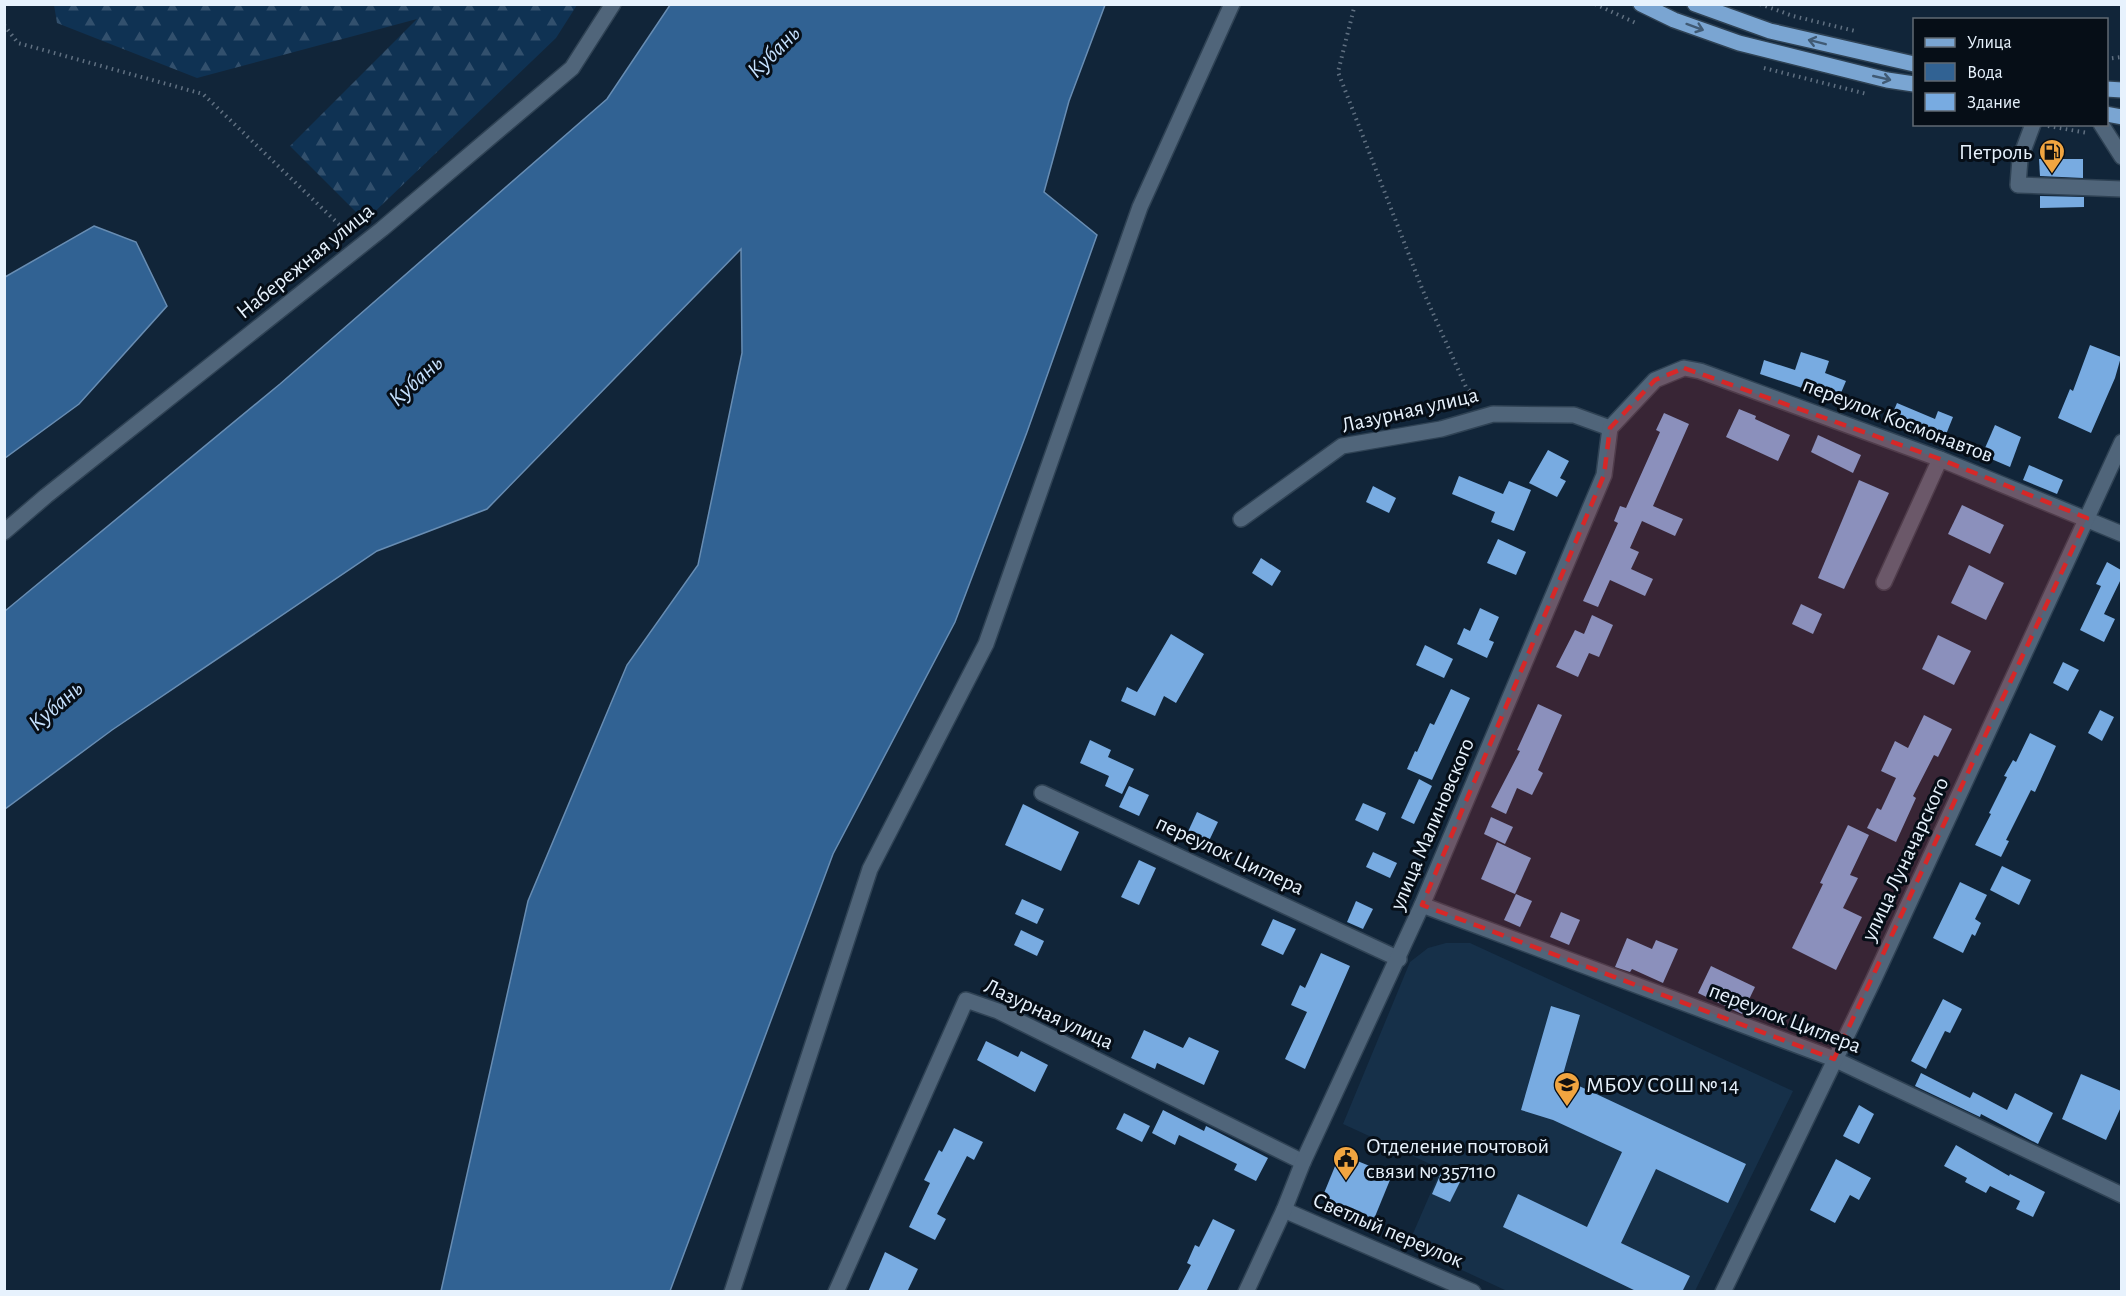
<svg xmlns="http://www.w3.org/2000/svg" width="2126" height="1296" font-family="'Alegreya Sans',sans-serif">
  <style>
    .built { fill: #163049 }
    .forest { fill: url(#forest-firs) }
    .water { fill: #316293; stroke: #688db3; stroke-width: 1.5 }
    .building { fill: #78abe1 }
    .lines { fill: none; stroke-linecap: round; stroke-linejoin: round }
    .minor-casing { stroke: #2f4254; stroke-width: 18 }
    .major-casing { stroke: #2f4254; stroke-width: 18 }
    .path { stroke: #607081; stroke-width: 4; stroke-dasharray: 1.5 4.5; stroke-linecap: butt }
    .minor { stroke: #50657a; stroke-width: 15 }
    .major { stroke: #7aa5d2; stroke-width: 15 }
    .oneway { stroke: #405a74 }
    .marked { fill: #d62828; fill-opacity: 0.2; stroke: #d62828; stroke-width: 4.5; stroke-dasharray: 12 8; stroke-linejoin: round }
    .labels { text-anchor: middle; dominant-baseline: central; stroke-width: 6; stroke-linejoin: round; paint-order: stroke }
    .poi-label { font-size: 22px; fill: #e7f2fd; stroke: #060e17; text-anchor: start }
    .street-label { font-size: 22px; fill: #e7f2fd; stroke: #060e17 }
    .water-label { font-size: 24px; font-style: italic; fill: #c4dffc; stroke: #060e17 }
  </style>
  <defs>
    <pattern id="forest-firs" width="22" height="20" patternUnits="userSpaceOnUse" patternTransform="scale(1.5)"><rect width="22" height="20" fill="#0f3253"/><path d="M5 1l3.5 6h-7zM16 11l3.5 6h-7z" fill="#32506d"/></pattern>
  </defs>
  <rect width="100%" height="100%" fill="#112539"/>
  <!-- built -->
  <path class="built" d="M1446,943h24l323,148 -98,200h-188l-99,-46 33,-76 -98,-45 67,-162 18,-14z"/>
  <!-- forest -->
  <path class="forest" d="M54,5v-1l523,1 -21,33 -191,183 -75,-75 127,-127 -220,59 -140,-55z"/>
  <!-- water -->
  <g class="water">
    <path d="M670,5h435l-36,96 -25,91 53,43 -70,197 -72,190 -122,232 -163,437h-229l87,-390 99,-236 71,-100 44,-212 -1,-104 -254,260 -110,42 -265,179 -107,79v-198l275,-227 327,-285z"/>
    <path d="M94,226l42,16 31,64 -88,98 -74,54v-181z"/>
  </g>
  <!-- building -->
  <g class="building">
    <path d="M2039,159h44v19l-43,-2z"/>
    <path d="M2040,196l44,1v10l-44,1z"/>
    <path d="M2090,345l31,12 -6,21 -24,55 -33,-15 12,-29 3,2z"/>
    <path d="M1801,352l28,9 -4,12 21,8 -8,19 -78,-26 4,-14 31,10z"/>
    <path d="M1897,403l38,16 3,-8 15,6 -10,25 -38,-16 -1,2 -15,-6z"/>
    <path d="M1739,409l17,7 -1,3 35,16 -12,26 -52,-24z"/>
    <path d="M1664,413l25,11 -36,82 30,13 -8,17 -33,-15 -12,27 9,4 -8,17 22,10 -8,17 -35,-16 -12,27 -15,-6 35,-78 -4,-2 6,-15 6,2 34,-76 -4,-2z"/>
    <path d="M1995,425l26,12 -11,30 -28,-12z"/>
    <path d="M1818,435l43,20 -8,18 -42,-21z"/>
    <path d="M1548,450l21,11 -9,17 6,3 -9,16 -28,-14z"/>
    <path d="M2029,465l34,15 -6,14 -34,-14z"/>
    <path d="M1459,476l44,18 6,-13 22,9 -17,41 -23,-9 4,-10 -43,-18z"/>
    <path d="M1859,480l30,13 -45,96 -26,-11z"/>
    <path d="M1373,486l23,12 -7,15 -23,-11z"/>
    <path d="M1962,505l42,20 -14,29 -42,-20z"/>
    <path d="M1498,539l28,13 -10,23 -29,-12z"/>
    <path d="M1261,558l20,13 -9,15 -20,-13z"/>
    <path d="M2107,562l14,8v9l-17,35 11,5 -11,23 -24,-12 21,-44 -5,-2z"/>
    <path d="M1969,565l35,18 -18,37 -35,-17z"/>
    <path d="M1801,604l21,10 -9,20 -21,-10z"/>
    <path d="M1480,608l19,9 -10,23 5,2 -7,16 -30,-14 7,-16 6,3z"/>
    <path d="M1592,615l21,10 -14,32 -10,-4 -11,24 -22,-10 19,-37 9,4z"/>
    <path d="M1171,634l33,20 -28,49 -12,-7 -9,20 -34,-15 6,-14 10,5z"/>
    <path d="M1938,635l33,16 -17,34 -32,-16z"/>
    <path d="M1425,645l28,14 -9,19 -28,-13z"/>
    <path d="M2063,662l16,8 -11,21 -15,-8z"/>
    <path d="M1451,689l19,9 -38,82 -25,-11 8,-18 2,1 13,-29 4,2z"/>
    <path d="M1538,704l24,11 -24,55 5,3 -11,22 -15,-7 -11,26 -15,-7 29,-56 -3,-1z"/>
    <path d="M2100,710l14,7 -12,24 -14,-8z"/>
    <path d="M1924,715l28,14 -14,28 -4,-2 -21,41 3,2 -20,44 -29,-14 10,-20 4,2 15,-32 -15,-7 14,-30 13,7z"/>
    <path d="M2030,733l26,13 -21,46 -4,-2 -25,50 3,1 -8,16 -26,-12 16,-31 -2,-1 18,-36 -3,-1 9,-16 3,2z"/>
    <path d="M1090,740l21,10 -3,7 26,12 -12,25 -17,-8 4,-10 -29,-13z"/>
    <path d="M1419,779l13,7 -18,38 -13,-6z"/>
    <path d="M1129,786l20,9 -10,21 -20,-9z"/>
    <path d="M1363,803l23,10 -8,18 -23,-11z"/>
    <path d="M1023,804l56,28 -18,39 -56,-26z"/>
    <path d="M1197,812l21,10 -11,23 -21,-9z"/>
    <path d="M1491,817l22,10 -8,17 -21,-10z"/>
    <path d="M1848,825l21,10 -19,40 8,3 -15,30 19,9 -26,53 -44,-22 31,-64 -3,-1z"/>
    <path d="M1497,842l34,16 -16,36 -34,-15z"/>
    <path d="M1373,852l24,11 -7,15 -24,-11z"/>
    <path d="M1139,860l17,8 -17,37 -18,-8z"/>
    <path d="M2002,866l29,14 -12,25 -29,-15z"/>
    <path d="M1960,882l27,13 -12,24 6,4 -6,13 -3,-2 -9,19 -30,-15z"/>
    <path d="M1516,894l16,7 -12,26 -16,-7z"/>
    <path d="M1022,899l22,10 -7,15 -22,-10z"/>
    <path d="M1356,901l17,8 -10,20 -16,-7z"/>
    <path d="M1561,912l19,8 -11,25 -19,-8z"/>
    <path d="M1273,919l23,10 -13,26 -22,-10z"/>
    <path d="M1021,930l23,11 -7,15 -23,-11z"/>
    <path d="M1627,938l25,11 4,-9 22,9 -15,34 -31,-14 -2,3 -15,-5z"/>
    <path d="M1321,953l29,13 -45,103 -20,-10 22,-47 -16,-7 9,-20 5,3z"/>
    <path d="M1711,966l44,21 -13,27 -44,-21z"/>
    <path d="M1943,999l19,10 -12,24 -5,-2 -19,38 -15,-8z"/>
    <path d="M1551,1006l29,9 -18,63 184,86 -18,39 -72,-34 -35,74 69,33 -8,16h-44l-135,-65 15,-33 69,33 35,-75 -69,-32 -32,-10z"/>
    <path d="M1144,1030l39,18 6,-11 30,14 -15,34 -47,-22 -2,6 -24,-11z"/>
    <path d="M986,1041l32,16 3,-6 27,14 -13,27 -58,-32z"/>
    <path d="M1921,1073l49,25 3,-6 34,18 8,-17 38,20 -15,31 -57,-30 -1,3 -65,-31z"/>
    <path d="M2081,1074l40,17v16l-15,33 -44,-21z"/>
    <path d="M1859,1105l15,9 -15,30 -16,-8z"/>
    <path d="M1163,1110l41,21 2,-5 62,32 -12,23 -22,-11 3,-6 -58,-29 -4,10 -23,-12z"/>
    <path d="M1124,1113l26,13 -8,16 -26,-13z"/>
    <path d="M954,1128l29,14 -9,18 -7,-4 -30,58 9,5 -11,21 -26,-13 21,-44 -6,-3 15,-30 3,2z"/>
    <path d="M1956,1145l53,31 1,-2 35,18 -12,25 -17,-8 4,-8 -30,-15 -4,7 -21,-11 2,-4 -23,-12z"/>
    <path d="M1340,1154l52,21 -18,44 -52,-21z"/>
    <path d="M1836,1159l35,19 -12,22 -9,-5 -15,28 -25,-13z"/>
    <path d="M1441,1173l19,9 -10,20 -18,-8z"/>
    <path d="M1213,1219l22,11 -29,62h-29l14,-27 -4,-2 8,-18 4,2z"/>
    <path d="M885,1252l33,17 -11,23h-39z"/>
  </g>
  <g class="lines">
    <defs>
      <g id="minor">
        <path d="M2033,124l-13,35 -2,26 104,4"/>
        <path d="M2101,124l21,33"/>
        <path d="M1241,519l101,-73 99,-17 52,-15 81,1 36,13"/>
        <path d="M4,532l42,-36 336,-267 190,-161 41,-64"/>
        <path d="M1884,582l56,-123"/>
        <path d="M1042,793l357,166"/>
        <path d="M1422,905l412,154 288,136"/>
        <path d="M1284,1210l189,82"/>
        <path d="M732,1292l138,-423 116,-225 154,-437 92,-203"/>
        <path d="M836,1292l130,-292 32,11 305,151"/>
        <path d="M1246,1292l38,-82 19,-48 119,-257 182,-430 6,-47 45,-48 29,-12 16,3 240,88 182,75"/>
        <path d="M1723,1292l150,-311 249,-539"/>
      </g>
      <g id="major">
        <path d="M1641,4l33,16 65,23 148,37 27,4"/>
        <path d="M1695,4l75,27 144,33"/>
        <path d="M2106,89l16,1"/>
        <path d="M2106,114l16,3"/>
      </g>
    </defs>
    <!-- minor casing -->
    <use href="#minor" class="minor-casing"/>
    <!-- major casing -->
    <use href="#major" class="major-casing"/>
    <!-- path -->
    <g class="path">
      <path d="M1355,4l-17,68 85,219 43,96 14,14"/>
      <path d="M1595,4l43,20"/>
      <path d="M1760,4l33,12 62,15"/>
      <path d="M4,25l14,18 185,51 147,141"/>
      <path d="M2106,59l16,-2"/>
      <path d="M1764,68l103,26"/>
      <path d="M2048,126l40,7"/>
    </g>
    <!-- minor -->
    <use href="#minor" class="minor"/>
    <!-- major -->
    <use href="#major" class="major"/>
  </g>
  <!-- one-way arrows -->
  <defs><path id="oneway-shaft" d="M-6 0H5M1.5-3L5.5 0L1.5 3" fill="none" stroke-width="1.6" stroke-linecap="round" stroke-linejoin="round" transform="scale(1.5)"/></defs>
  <g class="oneway">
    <use href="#oneway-shaft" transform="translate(1695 27) rotate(20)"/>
    <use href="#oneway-shaft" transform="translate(1817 42) rotate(-166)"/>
    <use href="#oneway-shaft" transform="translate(1882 78) rotate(13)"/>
  </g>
  <!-- marked area -->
  <path class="marked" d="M1684,368l256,91 147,59 -253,541 -412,-154 182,-430 6,-47 45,-48z"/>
  <!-- icons -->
  <defs>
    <symbol id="fuel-pin" viewBox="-11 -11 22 30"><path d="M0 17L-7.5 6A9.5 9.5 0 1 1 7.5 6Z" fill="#f1a540" stroke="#060e17"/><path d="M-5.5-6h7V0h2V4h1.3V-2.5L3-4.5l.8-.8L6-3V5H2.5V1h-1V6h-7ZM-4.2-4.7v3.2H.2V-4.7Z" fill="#111"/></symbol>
    <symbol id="school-pin" viewBox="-11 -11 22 30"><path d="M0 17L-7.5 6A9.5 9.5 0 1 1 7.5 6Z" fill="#f1a540" stroke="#060e17"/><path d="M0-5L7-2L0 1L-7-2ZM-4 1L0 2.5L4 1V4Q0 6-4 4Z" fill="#111"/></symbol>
    <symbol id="civic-pin" viewBox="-11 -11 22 30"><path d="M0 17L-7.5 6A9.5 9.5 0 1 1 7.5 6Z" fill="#f1a540" stroke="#060e17"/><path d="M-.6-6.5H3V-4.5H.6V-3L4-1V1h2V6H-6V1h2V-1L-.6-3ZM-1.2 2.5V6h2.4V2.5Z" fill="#111"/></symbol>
  </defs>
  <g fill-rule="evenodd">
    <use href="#fuel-pin" x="2037" y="137" width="30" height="40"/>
    <use href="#school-pin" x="1552" y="1070" width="30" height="40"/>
    <use href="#civic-pin" x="1331" y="1144" width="30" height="40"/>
  </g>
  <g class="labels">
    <!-- poi labels -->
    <g class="poi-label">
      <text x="2032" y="152" text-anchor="end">Петроль</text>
      <text x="1586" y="1085">МБОУ СОШ № 14</text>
      <text x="1366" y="1146">Отделение почтовой<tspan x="1366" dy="25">связи № 357110</tspan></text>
    </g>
    <!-- street labels -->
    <g class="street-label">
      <text transform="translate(305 261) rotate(-39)">Набережная улица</text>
      <text transform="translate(1410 410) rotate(-13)">Лазурная улица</text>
      <text transform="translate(1898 420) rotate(21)">переулок Космонавтов</text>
      <text transform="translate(1432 824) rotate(-67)">улица Малиновского</text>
      <text transform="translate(1230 855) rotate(25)">переулок Циглера</text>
      <text transform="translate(1905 859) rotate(-65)">улица Луначарского</text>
      <text transform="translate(1049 1014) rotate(25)">Лазурная улица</text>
      <text transform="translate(1785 1018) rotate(21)">переулок Циглера</text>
      <text transform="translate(1388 1230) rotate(23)">Светлый переулок</text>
    </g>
    <!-- water labels -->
    <g class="water-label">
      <text transform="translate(774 52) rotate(-45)">Кубань</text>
      <text transform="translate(416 381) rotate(-42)">Кубань</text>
      <text transform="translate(56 706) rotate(-41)">Кубань</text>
    </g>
  </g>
  <!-- border -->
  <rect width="2126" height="1296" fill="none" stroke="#e7f2fd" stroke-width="12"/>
  <!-- legend -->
  <rect x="1913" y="18" width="195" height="108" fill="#060e17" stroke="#606973" stroke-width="1.5"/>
  <rect x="1925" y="38" width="30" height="9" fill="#7aa5d2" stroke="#606973" stroke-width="1.5"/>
  <text x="1967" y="48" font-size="18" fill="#e7f2fd">Улица</text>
  <rect x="1925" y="63" width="30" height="18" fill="#316293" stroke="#606973" stroke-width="1.5"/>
  <text x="1967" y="78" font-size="18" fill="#e7f2fd">Вода</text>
  <rect x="1925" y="93" width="30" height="18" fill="#78abe1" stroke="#606973" stroke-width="1.5"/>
  <text x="1967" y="108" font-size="18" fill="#e7f2fd">Здание</text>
</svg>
